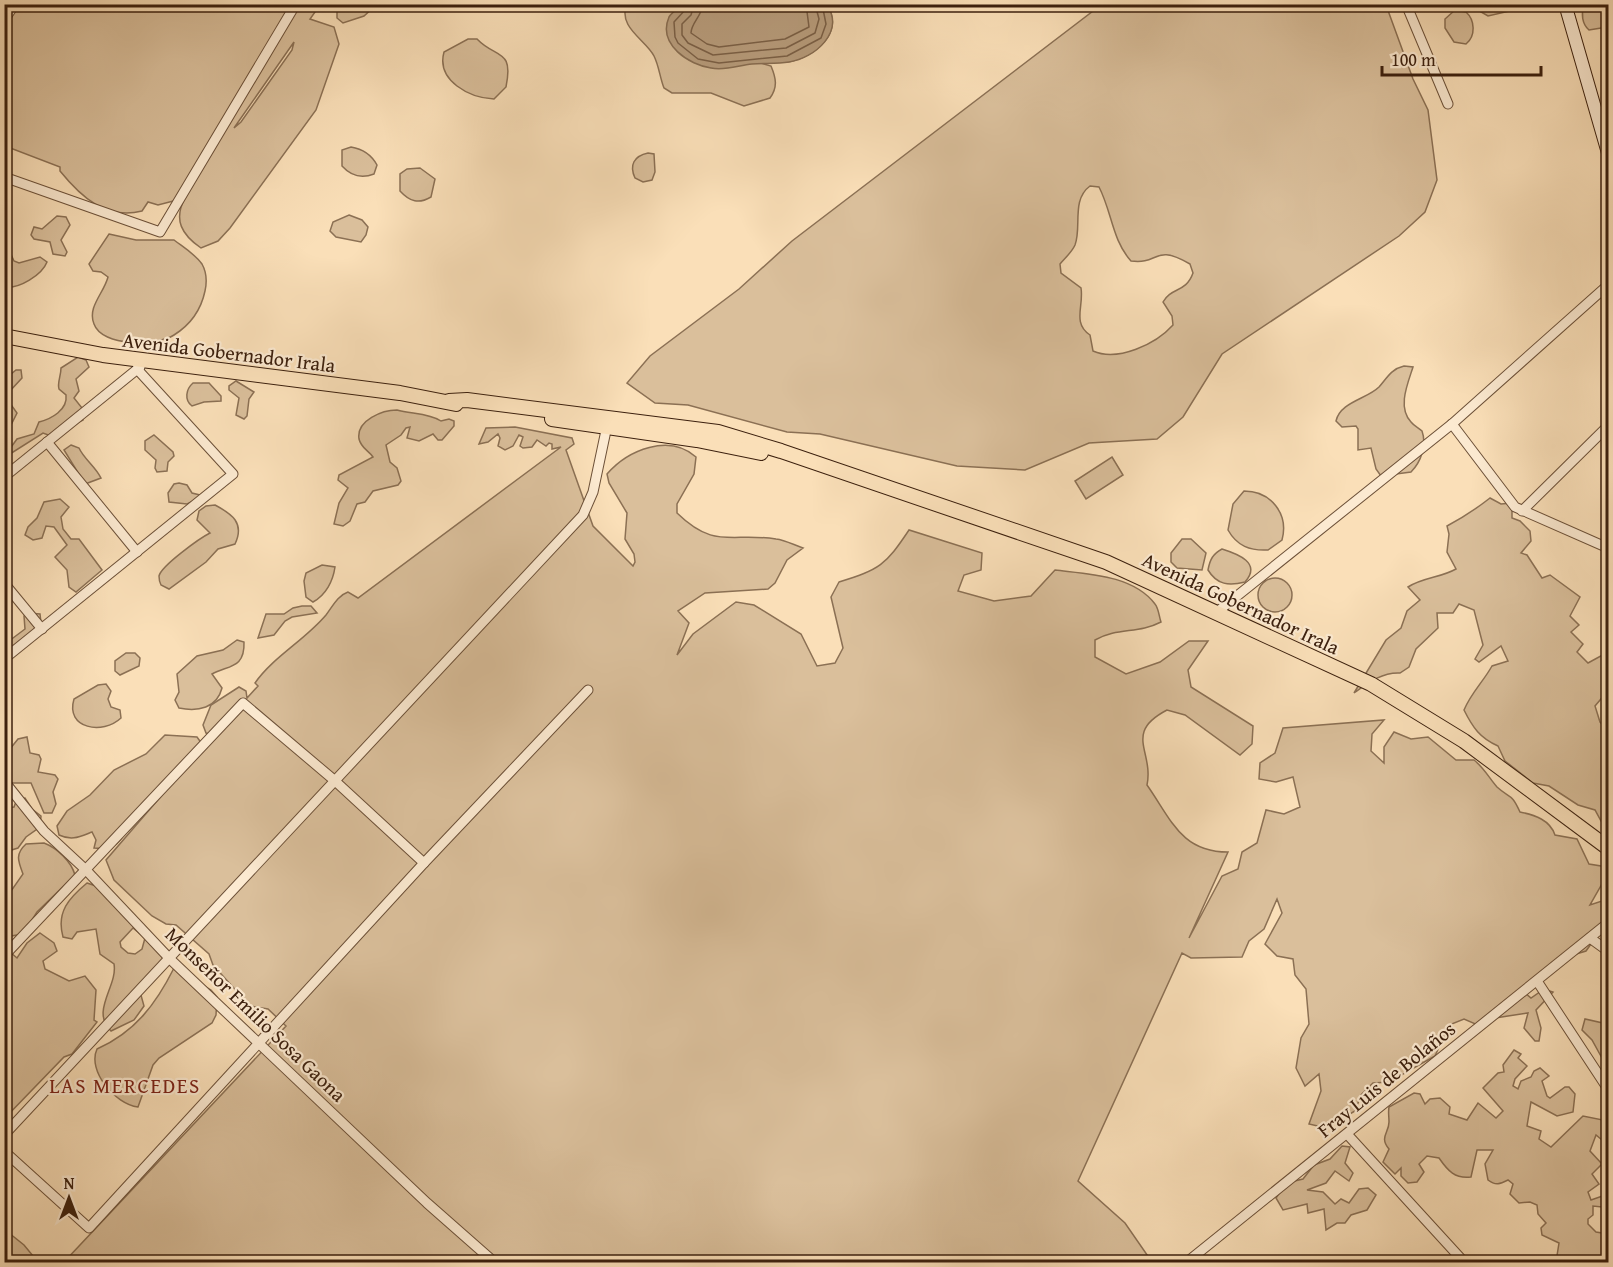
<svg xmlns="http://www.w3.org/2000/svg" width="1613" height="1267" font-family="'Gentium Book Plus',serif">
  <style>
    .green { fill: #dabf9b; stroke: #8b7054; stroke-width: 1.5; fill-rule: evenodd }
    .water { fill: #b99e7e; stroke: #876c51; stroke-width: 1.5 }
    .lines { fill: none; stroke-linecap: round; stroke-linejoin: round }
    .shore { stroke: #7a5f46; stroke-width: 1.5 }
    .street-casing { stroke: #6c5038; stroke-width: 11 }
    .secondary-casing { stroke: #3c200e; stroke-width: 14 }
    .primary-casing { stroke: #3c200e; stroke-width: 16 }
    .street { stroke: #fcead1; stroke-width: 9 }
    .secondary { stroke: #fcead1; stroke-width: 12 }
    .primary { stroke: #fadfb8; stroke-width: 14 }
    .labels { text-anchor: middle; dominant-baseline: central; stroke-width: 4.5; stroke-linejoin: round; paint-order: stroke }
    .street-label { font-size: 20px; fill: #3c200e; stroke: #fcead1 }
    .neighbourhood-label { font-size: 21px; letter-spacing: 1.5px; fill: #7a1f14; stroke: #fcead1 }
  </style>
  <rect width="100%" height="100%" fill="#fadfb8"/>
  <filter id="stains"><feTurbulence type="fractalNoise" baseFrequency=".00333" numOctaves="4"/><feColorMatrix values="0 0 0 0 .2 0 0 0 0 .09 0 0 0 0 .02 0 0 0 .5 -.17"/></filter>
  <radialGradient id="worn" r=".72"><stop offset=".6" stop-color="#630" stop-opacity="0"/><stop offset="1" stop-color="#630" stop-opacity=".3"/></radialGradient>
  <!-- green -->
  <g class="green">
    <path d="M627,4l50,1 1,4 4,-5 145,1c17,26 -9,49 -34,56 -10,2 -19,0 -29,3l7,2c5,12 7,21 -1,32l-26,8 -33,-13h-39l-8,-5c-4,-10 -5,-22 -10,-32 -8,-16 -37,-29 -27,-52z"/>
    <path d="M4,5h316l-10,14 24,8 5,17 -23,66 -86,118 -12,13 -17,7c-19,-13 -28,-28 -16,-50l-27,7 -10,-3 -6,9c-36,9 -61,-14 -82,-40v-4l-55,-21zM294,42l-2,8 -51,72 -7,6z"/>
    <path d="M337,5v-1l39,1 -12,11 -21,7 -6,-5z"/>
    <path d="M1101,5h285l27,74 15,31 9,70 -12,32 -26,24 -177,118 -39,63 -26,22 -68,4 -64,27 -68,-4 -137,-32 -33,-2 -99,-27 -33,-2 -28,-20 23,-27 89,-67 53,-48zM1090,186l9,1c13,25 13,53 32,74 29,4 22,-18 59,3l3,9c-7,20 -22,14 -30,29l9,14 1,9c-17,19 -55,37 -80,26l-3,-16c-18,-12 -6,-29 -9,-47l-20,-15 -1,-9c5,-6 12,-12 15,-19 7,-18 -4,-45 15,-59z"/>
    <path d="M1469,5h-1h68l-48,11z"/>
    <path d="M1584,5h20l1,14 -4,9 -12,2c-7,-6 -8,-16 -5,-25z"/>
    <path d="M1455,10l11,2c9,8 10,24 0,32l-12,-2 -9,-14v-9z"/>
    <path d="M468,39h9c19,20 37,9 29,48l-12,12c-24,-1 -58,-18 -50,-47z"/>
    <path d="M351,147c12,2 20,7 26,18l-3,9c-13,5 -23,2 -32,-8v-16z"/>
    <path d="M648,153l6,1 1,18 -3,8 -9,2 -8,-4c-6,-13 -1,-22 13,-25z"/>
    <path d="M420,168l15,11 -4,18c-12,7 -21,5 -31,-6v-17l7,-5z"/>
    <path d="M349,215l13,5 6,7 -2,8 -5,7 -25,-5 -6,-6 3,-9z"/>
    <path d="M57,216l9,1 4,8 -9,15 6,12 -2,4 -12,-2 -3,-12 -16,-3 -3,-4 3,-8 8,2z"/>
    <path d="M109,234l27,6h38c9,7 21,14 28,24 5,9 5,18 3,27 -4,19 -15,34 -31,44 -17,11 -72,12 -80,-11 -7,-17 10,-31 14,-47l-7,-5 -8,-1 -4,-7z"/>
    <path d="M5,247l4,3 5,11 5,2 21,-6 7,5c-5,13 -28,27 -42,25z"/>
    <path d="M78,357l8,3 3,7 -13,12 3,12 -5,7 8,10 1,12 -32,16 -8,-3 -33,21 -1,-4 8,-11 17,-5 5,-12c12,-3 29,-12 27,-27l-7,-6c-2,-6 2,-13 2,-21z"/>
    <path d="M1404,366l9,1c-5,16 -16,40 -2,55 3,4 8,6 11,9 5,14 -1,31 -11,41l-30,4 -5,-7 -5,-21 -13,2v-21l-2,-3 -14,1 -6,-6c4,-19 31,-22 43,-34 8,-9 12,-18 25,-21z"/>
    <path d="M16,370h5l1,8 -12,13 -3,8 10,14 -12,24v-58z"/>
    <path d="M236,381l18,11 -5,7 -2,17 -3,3 -8,-4 3,-17 -10,-8v-4z"/>
    <path d="M193,383h16l12,13v5l-17,1 -12,4c-8,-6 -6,-17 1,-23z"/>
    <path d="M397,410c14,4 32,3 44,11l8,-2 5,2v5l-12,14h-4l-5,-6 -14,7 -12,-3 3,-11 -4,1 -5,7 -15,10 4,17 7,6 4,13 -3,4 -25,6 -8,11 -8,2 -7,17 -7,5 -9,-2 5,-21 9,-15 -10,-8 1,-5 34,-18c-5,-7 -12,-9 -14,-18 -3,-19 24,-29 38,-29z"/>
    <path d="M515,427l57,11 2,6 -8,6 27,76 40,40 2,-4 -1,-8 -9,-15 2,-26 -18,-30 -2,-9c21,-24 62,-41 89,-17l-2,17 -17,30v9c38,37 54,19 99,26 9,1 18,6 27,9l-16,12 -12,23 -7,6 -63,4 -27,18 11,12 -12,32 16,-21 43,-32 18,3 47,29 16,32 18,-3 8,-15 -12,-51 8,-15c41,-13 46,-16 70,-52l73,23 -1,17 -17,5 -6,16 36,10 37,-5 24,-26c33,4 78,5 100,34 4,5 4,13 6,18 -23,12 -43,5 -66,18v17l31,17 34,-12 29,-21h19l-20,29 3,17 62,39 -1,18 -12,11 -55,-40 -18,-5c-44,23 -13,41 -20,75 24,34 34,67 81,67l-39,86 33,-62 16,-7 4,-17 15,-9 9,-33 18,4 16,-7 -7,-30 -17,5 -17,-3 1,-16 15,-10 8,-25 101,-8 -12,14 -1,17 13,12v-16l10,-15 17,7 17,-2 28,23h18c11,9 15,18 23,27 13,12 14,5 23,25 15,3 30,8 35,23l22,4 12,25 18,3v8l-17,30 18,-6v21l-22,31 -20,6 -42,35 7,6 13,-9 9,3 -17,18 5,18 -2,13h-4l-11,-13 4,-15 -33,5 -15,8 -16,-7 -15,6 -14,31 -46,26 -16,1 -12,12 -6,16 -29,17 -17,-4 12,-33 -2,-17 -14,12 -9,-18 5,-30 8,-14 -3,-35 -11,-14 -2,-16 -16,-3 -12,-12 17,-31 -5,-14 -13,30 -15,12 -7,16 -51,1 -9,-5 -104,228 47,42 27,39h-1088l222,-236 -18,-17 -18,-3 -37,-41 -4,-11 -33,-29 -10,-1 -14,-8 -38,-36 -8,-20 57,-66c-9,7 -21,17 -29,26 -14,15 -11,31 -40,28l2,-8 -4,-8c-13,5 -20,9 -33,3l-2,-9 10,-15 23,-16 24,-25 32,-16 19,-19 32,2 5,7 8,-10 -4,-1 -3,-8 8,-20 28,-18 7,4 1,7 11,-12 -3,-3c18,-26 50,-43 71,-68 7,-9 11,-19 22,-23l10,6 203,-151 -9,2v-5l-3,-1 -3,3 -9,-6 -5,7 -9,1 -3,-2 3,-9 -4,-2 -6,11 -8,4 -7,-4 2,-8 -2,-4 -10,8 -9,2 7,-16z"/>
    <path d="M154,435l19,17 1,4 -6,6 -1,9 -10,1 -2,-4 1,-8 -11,-10v-9z"/>
    <path d="M71,445l8,3c5,11 16,18 22,30l-16,6 -21,-34z"/>
    <path d="M1112,457l11,18 -37,24 -11,-18z"/>
    <path d="M179,483l8,2 5,8 12,3 -17,8 -18,-2 -1,-9 6,-9z"/>
    <path d="M1244,491c27,0 45,23 38,49l-14,10c-18,1 -31,-4 -40,-20l5,-26z"/>
    <path d="M1490,498l11,6 11,-1v15l8,3 10,10 1,10 -10,12 6,2 15,23 8,-3 30,22 -10,19 9,9 -8,7 12,12 -6,8 11,11 20,-11v42l-2,-1 -11,13 5,16 8,9v103l-13,-24 -17,-5 -29,-19 -16,-3 -28,-22 -7,-15c-18,-8 -25,-18 -34,-36 7,-17 19,-28 28,-44l16,-5 -7,-15 -22,16 -4,-3 8,-14 -9,-35 -15,-6 -6,9h-16l1,15 -22,21 -7,18 -9,6c-18,-1 -32,10 -46,20l32,-53 15,-12 6,-17 13,-11 -12,-13c16,-10 32,-9 48,-18l-9,-17 2,-18 -2,-8c15,-8 29,-17 43,-28z"/>
    <path d="M60,499l9,8 -8,10 2,12 8,10h8l23,31 -26,22 -7,-5 -2,-17 -12,-13 12,-12 -13,-18 -8,-1 -4,12 -9,2 -8,-5 3,-8 9,-9 7,-16z"/>
    <path d="M215,505c17,9 30,18 20,39l-17,5 -12,13 -37,27 -8,-4c-1,-2 -2,-7 -2,-9 2,-10 41,-38 51,-43l-13,-13 2,-9 7,-5z"/>
    <path d="M1182,539h9l15,14 -4,17 -25,-2 -6,-6v-9z"/>
    <path d="M1222,549c16,5 40,14 23,33 -16,4 -28,3 -37,-12 2,-11 5,-16 14,-21z"/>
    <path d="M322,565l13,2c-2,14 -9,28 -22,35l-7,-5 -2,-16 2,-8z"/>
    <circle cx="1275" cy="595" r="17"/>
    <path d="M302,606h9l6,7 -25,4 -7,4 -11,14 -16,3 8,-24h18l9,-6z"/>
    <path d="M27,613l13,1 1,9 -36,32v-11l20,-15 -1,-13z"/>
    <path d="M237,640l7,2c1,27 -16,23 -32,32l10,14c-5,20 -24,24 -43,20l-4,-8 4,-8 -2,-18 20,-18 26,-6z"/>
    <path d="M126,653h9l5,5 -1,8 -19,9 -5,-4v-10z"/>
    <path d="M106,684l5,7 -3,8 3,8 9,3 1,8c-18,17 -56,11 -47,-19l24,-14z"/>
    <path d="M27,737l3,16 9,2 2,4 -3,13 17,3 3,4 -5,13 3,12 -4,9h-8l-13,-30h-19l1,11 -6,6 -2,8 9,-1 3,-8 8,-1 7,11 9,7 -1,11 -14,10 -8,11 -13,4v-74l5,1 -5,-8 -1,-26 6,4 8,-10z"/>
    <path d="M44,843c13,5 27,18 31,32l-38,37 -14,22 -18,3v-41l4,-2 14,-20c-5,-13 -8,-20 3,-30z"/>
    <path d="M87,883l9,3 72,73 -29,29 5,18 -10,14 -23,11c-21,-20 7,-45 3,-67l-14,-10 -4,-25 -19,3 -5,7 -9,-2c-7,-25 6,-39 24,-54zM133,928l12,10 -3,11 -7,5 -7,-1 -7,-6 -1,-5z"/>
    <path d="M40,933l14,10 3,8 -14,10 2,8 24,12 16,-5 11,14 -2,30 3,2 -25,32 -8,3 -59,61 -1,-171 13,11 10,-15z"/>
    <path d="M174,968l37,22 6,7 -1,18 -4,8 -53,35 -6,7 -15,42c-23,-3 -51,-36 -41,-58 38,-17 59,-45 77,-81z"/>
    <path d="M1608,1005v64l-16,-29 -10,-10 3,-11 18,4z"/>
    <path d="M1514,1050l7,4 -3,4 9,8 -12,13 -2,7 5,3 3,-8 10,-4 3,-6 6,-3 9,8 -7,5 5,15 3,2 15,-11h4l6,7 -2,18 -16,4 -26,-14 -4,24 14,5 -2,8 12,8 32,-31 25,5v24l-12,-10 -6,16 12,13 -10,10 7,10 -11,8 3,8 17,-6v8l-6,5 -9,-1v9l-5,4v5l8,8 12,2v28h-52l3,-19 -17,-8 -1,-7 5,-5 -8,-9 -1,-9 -7,-3 -11,1 -9,-9 3,-10 -5,-4c-8,4 -12,6 -20,0l-3,-16 8,-14h-16l-6,27c-16,2 -23,-6 -32,-19l-12,-2 -8,8 5,8 -7,10 -9,1 -7,-7v-8l-6,6 -12,-12 6,-13c-10,-12 0,-16 0,-27 0,-6 -1,-10 0,-15l25,-14 6,1 5,10 5,-5 10,-1 10,9 -1,7 18,6 11,-17 18,15 7,-7 -20,-23 15,-15 6,-1 -1,-7z"/>
    <path d="M1342,1146l8,1 -5,16 8,10 -4,8 -14,-10 -9,12 -19,7 16,2 12,12 6,-5 8,4 10,-14 9,-1 8,7 -9,15 -16,5 -6,8h-8l-11,7 -2,-21 -16,4 -1,-9 -24,6 -7,-12 10,-15 17,-4 11,-14 16,-6z"/>
    <path d="M4,1229l20,16 14,17h-33z"/>
  </g>
  <!-- water -->
  <path class="water" d="M682,5h145c18,27 -12,53 -38,57 -12,2 -25,1 -37,2 -13,1 -26,7 -41,4 -21,-3 -54,-23 -42,-51 3,-5 9,-8 13,-12z"/>
  <g class="lines">
    <!-- shore -->
    <g class="shore">
      <path d="M686,4l-1,6 -11,12 1,15 3,6 20,16 21,4 68,-7 34,-18 5,-14 -4,-20"/>
      <path d="M694,4l-3,11 -9,9v11l6,8 25,12 73,-7 29,-15 4,-14 -4,-15"/>
      <path d="M703,4c-1,12 -12,19 -12,29l16,11 12,3 66,-8 24,-12 -3,-23"/>
    </g>
    <defs>
      <g id="street">
        <path d="M1406,4l42,100"/>
        <path d="M4,20l11,-16"/>
        <path d="M4,177l156,55 134,-225 -5,-3"/>
        <path d="M1452,424l63,83 93,41"/>
        <path d="M47,442l90,110"/>
        <path d="M4,477l136,-110"/>
        <path d="M1522,511l86,-85"/>
        <path d="M4,583l38,46"/>
        <path d="M1217,612l235,-188 156,-139"/>
        <path d="M4,659l229,-185 -96,-105"/>
        <path d="M4,781l40,50 42,39 84,89 257,244 67,59"/>
        <path d="M1590,938l18,13"/>
        <path d="M4,956l239,-253 91,77 90,83"/>
        <path d="M1537,981l71,108"/>
        <path d="M1347,1134l117,128"/>
        <path d="M4,1135l579,-620 10,-23 15,-71"/>
        <path d="M4,1151l85,77 335,-365 164,-173"/>
        <path d="M1187,1262l421,-339"/>
      </g>
      <path id="secondary" d="M1565,4l43,149"/>
      <g id="primary">
        <path d="M4,336l99,19 297,38 56,11"/>
        <path d="M449,401l18,-1 251,32 63,19 325,111 265,122 93,57 144,107"/>
        <path d="M552,419l145,21 64,13"/>
      </g>
    </defs>
    <!-- street casing -->
    <use href="#street" class="street-casing"/>
    <!-- secondary casing -->
    <use href="#secondary" class="secondary-casing"/>
    <!-- primary casing -->
    <use href="#primary" class="primary-casing"/>
    <!-- street -->
    <use href="#street" class="street"/>
    <!-- secondary -->
    <use href="#secondary" class="secondary"/>
    <!-- primary -->
    <use href="#primary" class="primary"/>
  </g>
  <g class="labels">
    <!-- street labels -->
    <g class="street-label">
      <text transform="translate(229 352) rotate(7)">Avenida Gobernador Irala</text>
      <text transform="translate(1241 603) rotate(25)">Avenida Gobernador Irala</text>
      <text transform="translate(256 1014) rotate(44)">Monseñor Emilio Sosa Gaona</text>
      <text transform="translate(1386 1079) rotate(-39)">Fray Luis de Bolaños</text>
    </g>
    <!-- neighbourhood labels -->
    <g class="neighbourhood-label">
      <text x="125" y="1085">LAS MERCEDES</text>
    </g>
  </g>
  <!-- margin -->
  <rect width="1613" height="1267" fill="none" stroke="#fadfb8" stroke-width="24"/>
  <rect x="6" y="6" width="1601" height="1255" fill="none" stroke="#3c200e" stroke-width="3"/>
  <rect x="12" y="12" width="1589" height="1243" fill="none" stroke="#3c200e" stroke-width="1.5"/>
  <!-- north arrow -->
  <g transform="translate(69 1198)" stroke="#fcead1" stroke-width="4.5" paint-order="stroke">
  <path d="M0-4.5L10 22L0 15L-10 22Z" fill="#3c200e"/>
  <text y="-9" font-size="16" font-weight="bold" text-anchor="middle" fill="#3c200e">N</text>
  </g>
  <!-- scale -->
  <path d="M1382 66v9h159v-9" fill="none" stroke="#3c200e" stroke-width="3"/>
  <text x="1391" y="66" font-size="18" fill="#3c200e" stroke="#fcead1" stroke-width="4.5" paint-order="stroke">100 m</text>
  <rect width="100%" height="100%" filter="url(#stains)"/>
  <rect width="100%" height="100%" fill="url(#worn)"/>
</svg>
